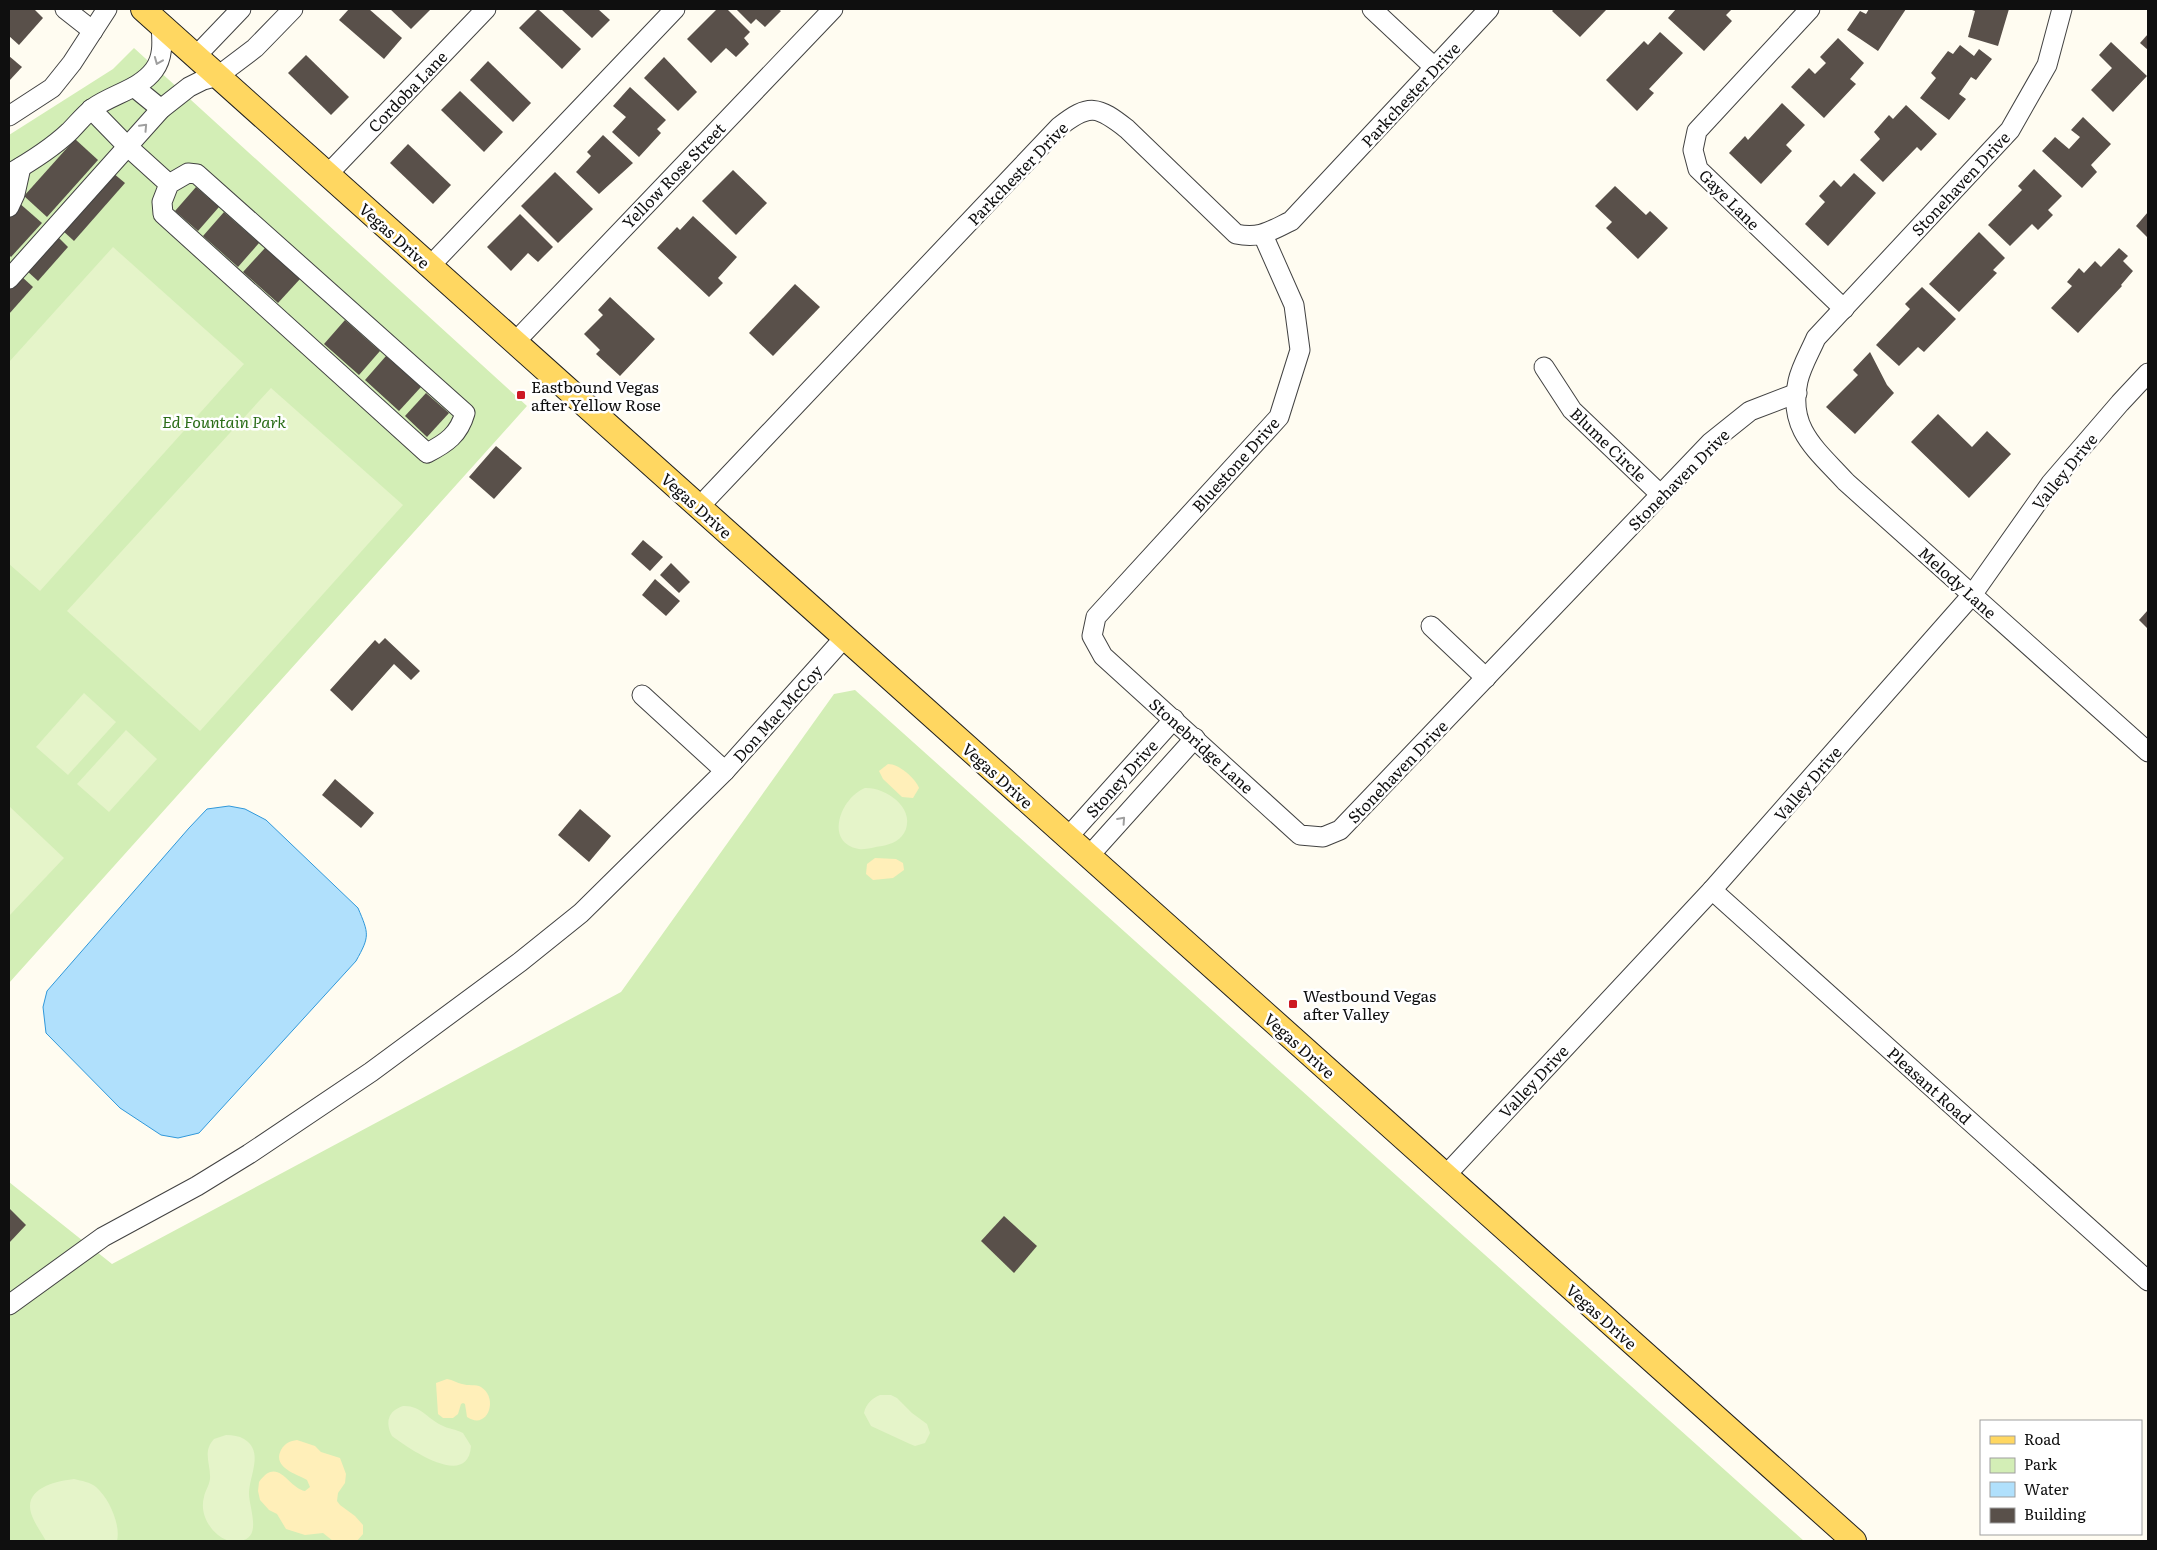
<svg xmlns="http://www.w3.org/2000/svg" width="2157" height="1550" font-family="Literata,serif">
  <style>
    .green { fill: #d3eeb6 }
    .sand { fill: #ffefb9 }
    .pitch { fill: #e5f4c9 }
    .water { fill: #b0e0fc; stroke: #3098da }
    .building { fill: #59504a }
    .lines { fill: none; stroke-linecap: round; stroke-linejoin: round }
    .minor-casing { stroke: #424242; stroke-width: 21 }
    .major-casing { stroke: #202020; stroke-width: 26 }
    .minor { stroke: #fff; stroke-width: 19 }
    .major { stroke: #ffd761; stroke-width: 24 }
    .oneway { stroke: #9f9f9f }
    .poi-dot { fill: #cd1923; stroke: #fff; stroke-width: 2 }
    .labels { text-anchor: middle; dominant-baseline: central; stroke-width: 5; stroke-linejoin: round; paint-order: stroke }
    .street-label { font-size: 16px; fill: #0f0f0f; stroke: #fff }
    .poi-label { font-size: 16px; fill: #0f0f0f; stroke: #fff; text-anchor: start }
    .park-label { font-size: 16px; font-style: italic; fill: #2b6d18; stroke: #fff }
  </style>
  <rect width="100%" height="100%" fill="#fffcf1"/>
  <!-- green -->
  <g class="green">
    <path d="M134,48l393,358 -518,577v-848l104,-66z"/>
    <path d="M855,690l949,851h-1795v-359l103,82 509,-272 213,-298z"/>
  </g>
  <!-- sand -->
  <g class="sand">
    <path d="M888,764c11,0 27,14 31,24l-6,10 -11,-1 -19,-18 -4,-8z"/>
    <path d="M875,858l21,1 7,4 1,7 -11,8 -20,2 -7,-6 1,-10z"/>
    <path d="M447,1379c6,1 10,4 15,5 6,2 14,0 19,3 18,11 7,44 -14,30l-2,-13 -2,-1 -2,1 -3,10 -5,4h-10l-5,-4 -2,-31z"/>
    <path d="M297,1440l18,6 6,6 19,6 6,16 -1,9 -7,10 -1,8 3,4 15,11 8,9v9l-6,7h-24l-10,-8 -18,2 -19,-6 -9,-15 -8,-4 -9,-10 -2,-9 1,-9c19,-27 29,6 46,9l5,-4 -3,-7c-10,-6 -35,-12 -26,-30 4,-7 9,-9 16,-10z"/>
  </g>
  <!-- pitch -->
  <g class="pitch">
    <path d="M113,247l131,117 -204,227 -31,-27v-202z"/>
    <path d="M271,388l132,117 -203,226 -133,-120z"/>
    <path d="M84,693l32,29 -48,53 -32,-28z"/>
    <path d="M126,730l31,29 -48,53 -32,-28z"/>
    <path d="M865,788c19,-1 49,18 41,41 -4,11 -14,15 -24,17 -8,1 -16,4 -23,3 -35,-6 -19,-51 6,-61z"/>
    <path d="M9,806l55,52 -55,58z"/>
    <path d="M880,1395h11l6,3 15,15 15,11 3,9 -5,10 -10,3 -5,-2 -39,-18 -7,-13c2,-9 7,-14 16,-18z"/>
    <path d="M403,1406c17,-1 24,12 38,19 7,4 15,4 22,8l8,13c-3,44 -63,2 -79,-10 -7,-14 -4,-25 11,-30z"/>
    <path d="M226,1435c7,0 13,1 18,4 20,12 6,35 5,53 -1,14 15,47 -10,49 -8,1 -15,-1 -21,-6 -11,-9 -18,-24 -14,-38 1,-6 5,-11 6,-18 1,-15 -8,-27 4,-40z"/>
    <path d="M74,1479c8,2 16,3 22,8 13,11 25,38 21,54h-71c-5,-9 -12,-18 -15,-28 -7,-25 25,-32 43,-34z"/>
  </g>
  <!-- water -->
  <path class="water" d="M229,806l16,3 21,11 92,88c11,26 12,28 -2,53l-157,172 -21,5 -17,-3 -41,-27 -74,-75 -3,-26 4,-16 142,-163 18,-19z"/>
  <!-- building -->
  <g class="building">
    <path d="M9,9h25l9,9 -24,27 -10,-9z"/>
    <path d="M349,9h20l33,29 -18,21 -45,-39z"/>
    <path d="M390,9h41l-20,20z"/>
    <path d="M538,9l43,40 -19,20 -43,-41z"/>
    <path d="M561,9h37l12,11 -18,18z"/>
    <path d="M717,9h10l23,23 -6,6 5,6 -13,13 -10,-9 -15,15 -24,-24z"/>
    <path d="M736,9h42l3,2 -16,16 -9,-8 -5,5z"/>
    <path d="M1554,9h53l-27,28 -28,-26z"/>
    <path d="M1676,9h56l-6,6 6,6 -28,30 -36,-33z"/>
    <path d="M1869,9h37l-28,42 -31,-21 13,-19 6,3z"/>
    <path d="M1969,9h40l-11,37 -30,-9 7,-26z"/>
    <path d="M1660,32l23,21 -34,36 5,4 -17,18 -31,-31 38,-39 4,4z"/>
    <path d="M2148,34v16l-8,-7z"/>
    <path d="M1838,38l26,25 -14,16 6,5 -32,34 -33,-31 18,-19 6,6 11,-11 -6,-6z"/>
    <path d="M2111,42l36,34 -34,36 -22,-22 21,-22 -13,-13z"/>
    <path d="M1960,45l14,11 5,-7 13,10 -16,21 -5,-3 -12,17 7,5 -17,21 -29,-22 16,-20 -5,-5 17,-22 5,3z"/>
    <path d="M306,55l43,42 -18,18 -43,-42z"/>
    <path d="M9,56l13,11 -13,14z"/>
    <path d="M664,57l33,35 -19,19 -34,-33z"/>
    <path d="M488,61l43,42 -18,19 -43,-42z"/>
    <path d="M630,87l36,33 -9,9 4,4 -22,24 -27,-25 14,-15 -13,-11z"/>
    <path d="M460,91l43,41 -19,20 -43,-42z"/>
    <path d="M1782,103l23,22 -19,20 6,6 -31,33 -32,-31 16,-17 3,4z"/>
    <path d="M1906,105l31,29 -16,17 -4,-4 -34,35 -23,-22 20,-21 -6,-7 15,-17 4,4z"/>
    <path d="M2083,117l28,27 -20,21 6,7 -15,16 -40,-37 13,-14 14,12 11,-12 -9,-7z"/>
    <path d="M603,135l30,28 -34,31 -23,-22 15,-16 -4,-4z"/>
    <path d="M75,139l23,21 -51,57 -23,-21z"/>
    <path d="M408,144l43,41 -18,19 -43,-41z"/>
    <path d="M2034,169l28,27 -14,14 5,5 -15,15 -6,-6 -22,22 -22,-21 34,-35 -4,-4z"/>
    <path d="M733,170l34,33 -31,32 -34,-34z"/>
    <path d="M555,172l38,37 -35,34 -37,-37z"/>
    <path d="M113,173l12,10 -51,58 -12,-11z"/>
    <path d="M1854,173l22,20 -48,53 -23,-22 20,-22 -6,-6 15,-16 7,7z"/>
    <path d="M1615,186l31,29 4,-4 18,17 -30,31 -32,-31 6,-6 -17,-16z"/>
    <path d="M196,187l23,20 -21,24 -23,-20z"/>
    <path d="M18,202l24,21 -31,34 -2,-2v-43z"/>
    <path d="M224,212l35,31 -21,24 -35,-31z"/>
    <path d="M2148,212v26l-12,-12z"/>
    <path d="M520,214l33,33 -15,15 -10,-9 -17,18 -24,-24z"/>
    <path d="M693,216l44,41 -19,21 5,5 -14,14 -52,-49 20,-21 3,3z"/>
    <path d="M1979,232l26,26 -12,12 4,3 -38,39 -30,-28z"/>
    <path d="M57,236l11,11 -30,34 -12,-11z"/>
    <path d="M265,248l35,31 -22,24 -35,-31z"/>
    <path d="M2119,248l9,8 -5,5 10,10 -12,14 1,1 -44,47 -27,-25 21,-22 -5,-4 12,-14 5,5 11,-12 6,6z"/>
    <path d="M21,276l12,11 -24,27v-24z"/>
    <path d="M795,284l25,23 -47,49 -24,-23z"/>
    <path d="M1922,287l34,32 -32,33 -6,-5 -19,19 -23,-21 34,-36 -5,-5z"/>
    <path d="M610,297l45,42 -35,37 -24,-22 4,-4 -16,-16 19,-19 -5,-5z"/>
    <path d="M345,320l35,31 -21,24 -35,-31z"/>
    <path d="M1870,352l17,33 7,8 -39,41 -29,-27 32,-32 -5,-5z"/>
    <path d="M386,356l35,31 -22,24 -34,-31z"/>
    <path d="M426,393l23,20 -22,24 -22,-21z"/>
    <path d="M1938,414l34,33 15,-16 24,23 -42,44 -58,-56z"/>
    <path d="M496,446l26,22 -28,31 -25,-22z"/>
    <path d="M643,540l20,17 -13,14 -19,-17z"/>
    <path d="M671,563l19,19 -11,11 -19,-18z"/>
    <path d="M655,579l25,22 -14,15 -24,-21z"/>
    <path d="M2148,610v19l-9,-9z"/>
    <path d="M385,638l35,33 -9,9 -17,-16 -42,47 -22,-21 45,-50 4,4z"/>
    <path d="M335,779l39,34 -13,15 -39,-33z"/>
    <path d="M580,809l31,27 -22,26 -31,-27z"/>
    <path d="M9,1208l17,17 -17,18z"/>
    <path d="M1004,1216l33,30 -23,27 -33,-32z"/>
  </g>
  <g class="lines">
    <defs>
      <g id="minor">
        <path d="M65,9l28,22"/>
        <path d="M1372,9l62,58"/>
        <path d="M1810,9l-113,122 -4,19 5,19 146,140"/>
        <path d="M2062,9l-15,56 -37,65 -194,208c-6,14 -15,29 -18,43 -11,48 19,69 48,101l302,270"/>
        <path d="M196,56l45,-47"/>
        <path d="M134,87l27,22"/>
        <path d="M91,109l36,37 42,38 19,-11 9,1 268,239c-6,21 -18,30 -38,40l-264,-239 -1,-12 7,-18"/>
        <path d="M9,116l43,-28 20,-25 35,-54"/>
        <path d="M9,174c21,-12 42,-25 60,-42 8,-8 15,-17 24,-24 20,-14 47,-19 61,-38 10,-13 8,-30 7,-45"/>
        <path d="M328,174l158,-165"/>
        <path d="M9,207l6,-13 6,-27"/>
        <path d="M1263,235l31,70 6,45 -21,67 -183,200 -4,19 11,20 197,179 23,2 17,-7 370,-387 40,-32 47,-18"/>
        <path d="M430,266l245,-257"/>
        <path d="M9,279l152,-170 28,-22 14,-7 15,-4 37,-28 38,-39"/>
        <path d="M515,342l318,-333"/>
        <path d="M1544,367l28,43 88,84"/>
        <path d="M699,507l360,-380c30,-24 39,-21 68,2l109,105c24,5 34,-3 55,-13l198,-212"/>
        <path d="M1431,626l55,52"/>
        <path d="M642,695l83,76 120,-134"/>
        <path d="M1068,837l106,-118"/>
        <path d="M1089,856l106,-118"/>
        <path d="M1712,890l436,391"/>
        <path d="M1445,1176l267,-286 260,-295 79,-112 69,-80 28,-30"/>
        <path d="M9,1305l94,-68 94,-51 52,-32 122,-82 149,-110 61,-49 144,-142"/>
      </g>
      <path id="major" d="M143,9l1711,1532"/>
    </defs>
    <!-- minor casing -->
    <use href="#minor" class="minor-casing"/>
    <!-- major casing -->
    <use href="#major" class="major-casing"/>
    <!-- minor -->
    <use href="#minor" class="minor"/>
    <!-- major -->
    <use href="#major" class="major"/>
  </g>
  <!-- one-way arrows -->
  <defs><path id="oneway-chevron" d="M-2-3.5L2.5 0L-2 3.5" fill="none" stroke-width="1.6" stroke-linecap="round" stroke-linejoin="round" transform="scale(1.25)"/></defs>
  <g class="oneway">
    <use href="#oneway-chevron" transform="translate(158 61) rotate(112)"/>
    <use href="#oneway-chevron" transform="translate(144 127) rotate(-47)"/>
    <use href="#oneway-chevron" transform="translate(1122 820) rotate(-48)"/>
  </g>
  <!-- markers -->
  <g class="poi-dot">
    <rect x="516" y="390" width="10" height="10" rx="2.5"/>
    <rect x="1288" y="999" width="10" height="10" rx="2.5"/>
  </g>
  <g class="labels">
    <!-- street labels -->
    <g class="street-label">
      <text transform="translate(407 91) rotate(-46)">Cordoba Lane</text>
      <text transform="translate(1410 94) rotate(-47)">Parkchester Drive</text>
      <text transform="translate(1017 173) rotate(-46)">Parkchester Drive</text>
      <text transform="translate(673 175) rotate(-46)">Yellow Rose Street</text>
      <text transform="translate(1960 183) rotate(-47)">Stonehaven Drive</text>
      <text transform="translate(1730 199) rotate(45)">Gaye Lane</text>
      <text transform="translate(395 235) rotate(42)">Vegas Drive</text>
      <text transform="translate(1609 444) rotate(44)">Blume Circle</text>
      <text transform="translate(1235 464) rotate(-48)">Bluestone Drive</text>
      <text transform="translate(2064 471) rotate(-51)">Valley Drive</text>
      <text transform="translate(1678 479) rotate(-45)">Stonehaven Drive</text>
      <text transform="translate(697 505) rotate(42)">Vegas Drive</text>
      <text transform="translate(1958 582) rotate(42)">Melody Lane</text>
      <text transform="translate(777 713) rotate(-48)">Don Mac McCoy</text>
      <text transform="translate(1202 745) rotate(42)">Stonebridge Lane</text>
      <text transform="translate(1397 771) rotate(-46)">Stonehaven Drive</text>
      <text transform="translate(998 775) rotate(42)">Vegas Drive</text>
      <text transform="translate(1121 778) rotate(-48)">Stoney Drive</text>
      <text transform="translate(1807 783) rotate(-49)">Valley Drive</text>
      <text transform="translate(1300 1045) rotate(42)">Vegas Drive</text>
      <text transform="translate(1533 1081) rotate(-47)">Valley Drive</text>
      <text transform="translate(1930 1085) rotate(42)">Pleasant Road</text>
      <text transform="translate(1602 1316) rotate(42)">Vegas Drive</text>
    </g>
    <!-- poi labels -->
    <g class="poi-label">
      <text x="531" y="386">Eastbound Vegas<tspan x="531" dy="18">after Yellow Rose</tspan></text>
      <text x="1303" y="995">Westbound Vegas<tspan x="1303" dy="18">after Valley</tspan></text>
    </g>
    <!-- park labels -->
    <g class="park-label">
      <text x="224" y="421">Ed Fountain Park</text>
    </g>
  </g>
  <!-- border -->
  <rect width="2157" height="1550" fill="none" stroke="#0f0f0f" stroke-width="20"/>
  <!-- legend -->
  <rect x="1980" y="1420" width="162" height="115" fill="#ffffff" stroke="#9f9f9f"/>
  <rect x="1990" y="1436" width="25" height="8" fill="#ffd761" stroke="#9f9f9f"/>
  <text x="2024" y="1445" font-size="15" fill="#0f0f0f">Road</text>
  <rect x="1990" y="1458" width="25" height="15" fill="#d3eeb6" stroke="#9f9f9f"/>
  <text x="2024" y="1470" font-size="15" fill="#0f0f0f">Park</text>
  <rect x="1990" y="1482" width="25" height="15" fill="#b0e0fc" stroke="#9f9f9f"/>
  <text x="2024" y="1495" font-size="15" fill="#0f0f0f">Water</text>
  <rect x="1990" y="1508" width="25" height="15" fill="#59504a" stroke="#9f9f9f"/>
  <text x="2024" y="1520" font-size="15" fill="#0f0f0f">Building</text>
</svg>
